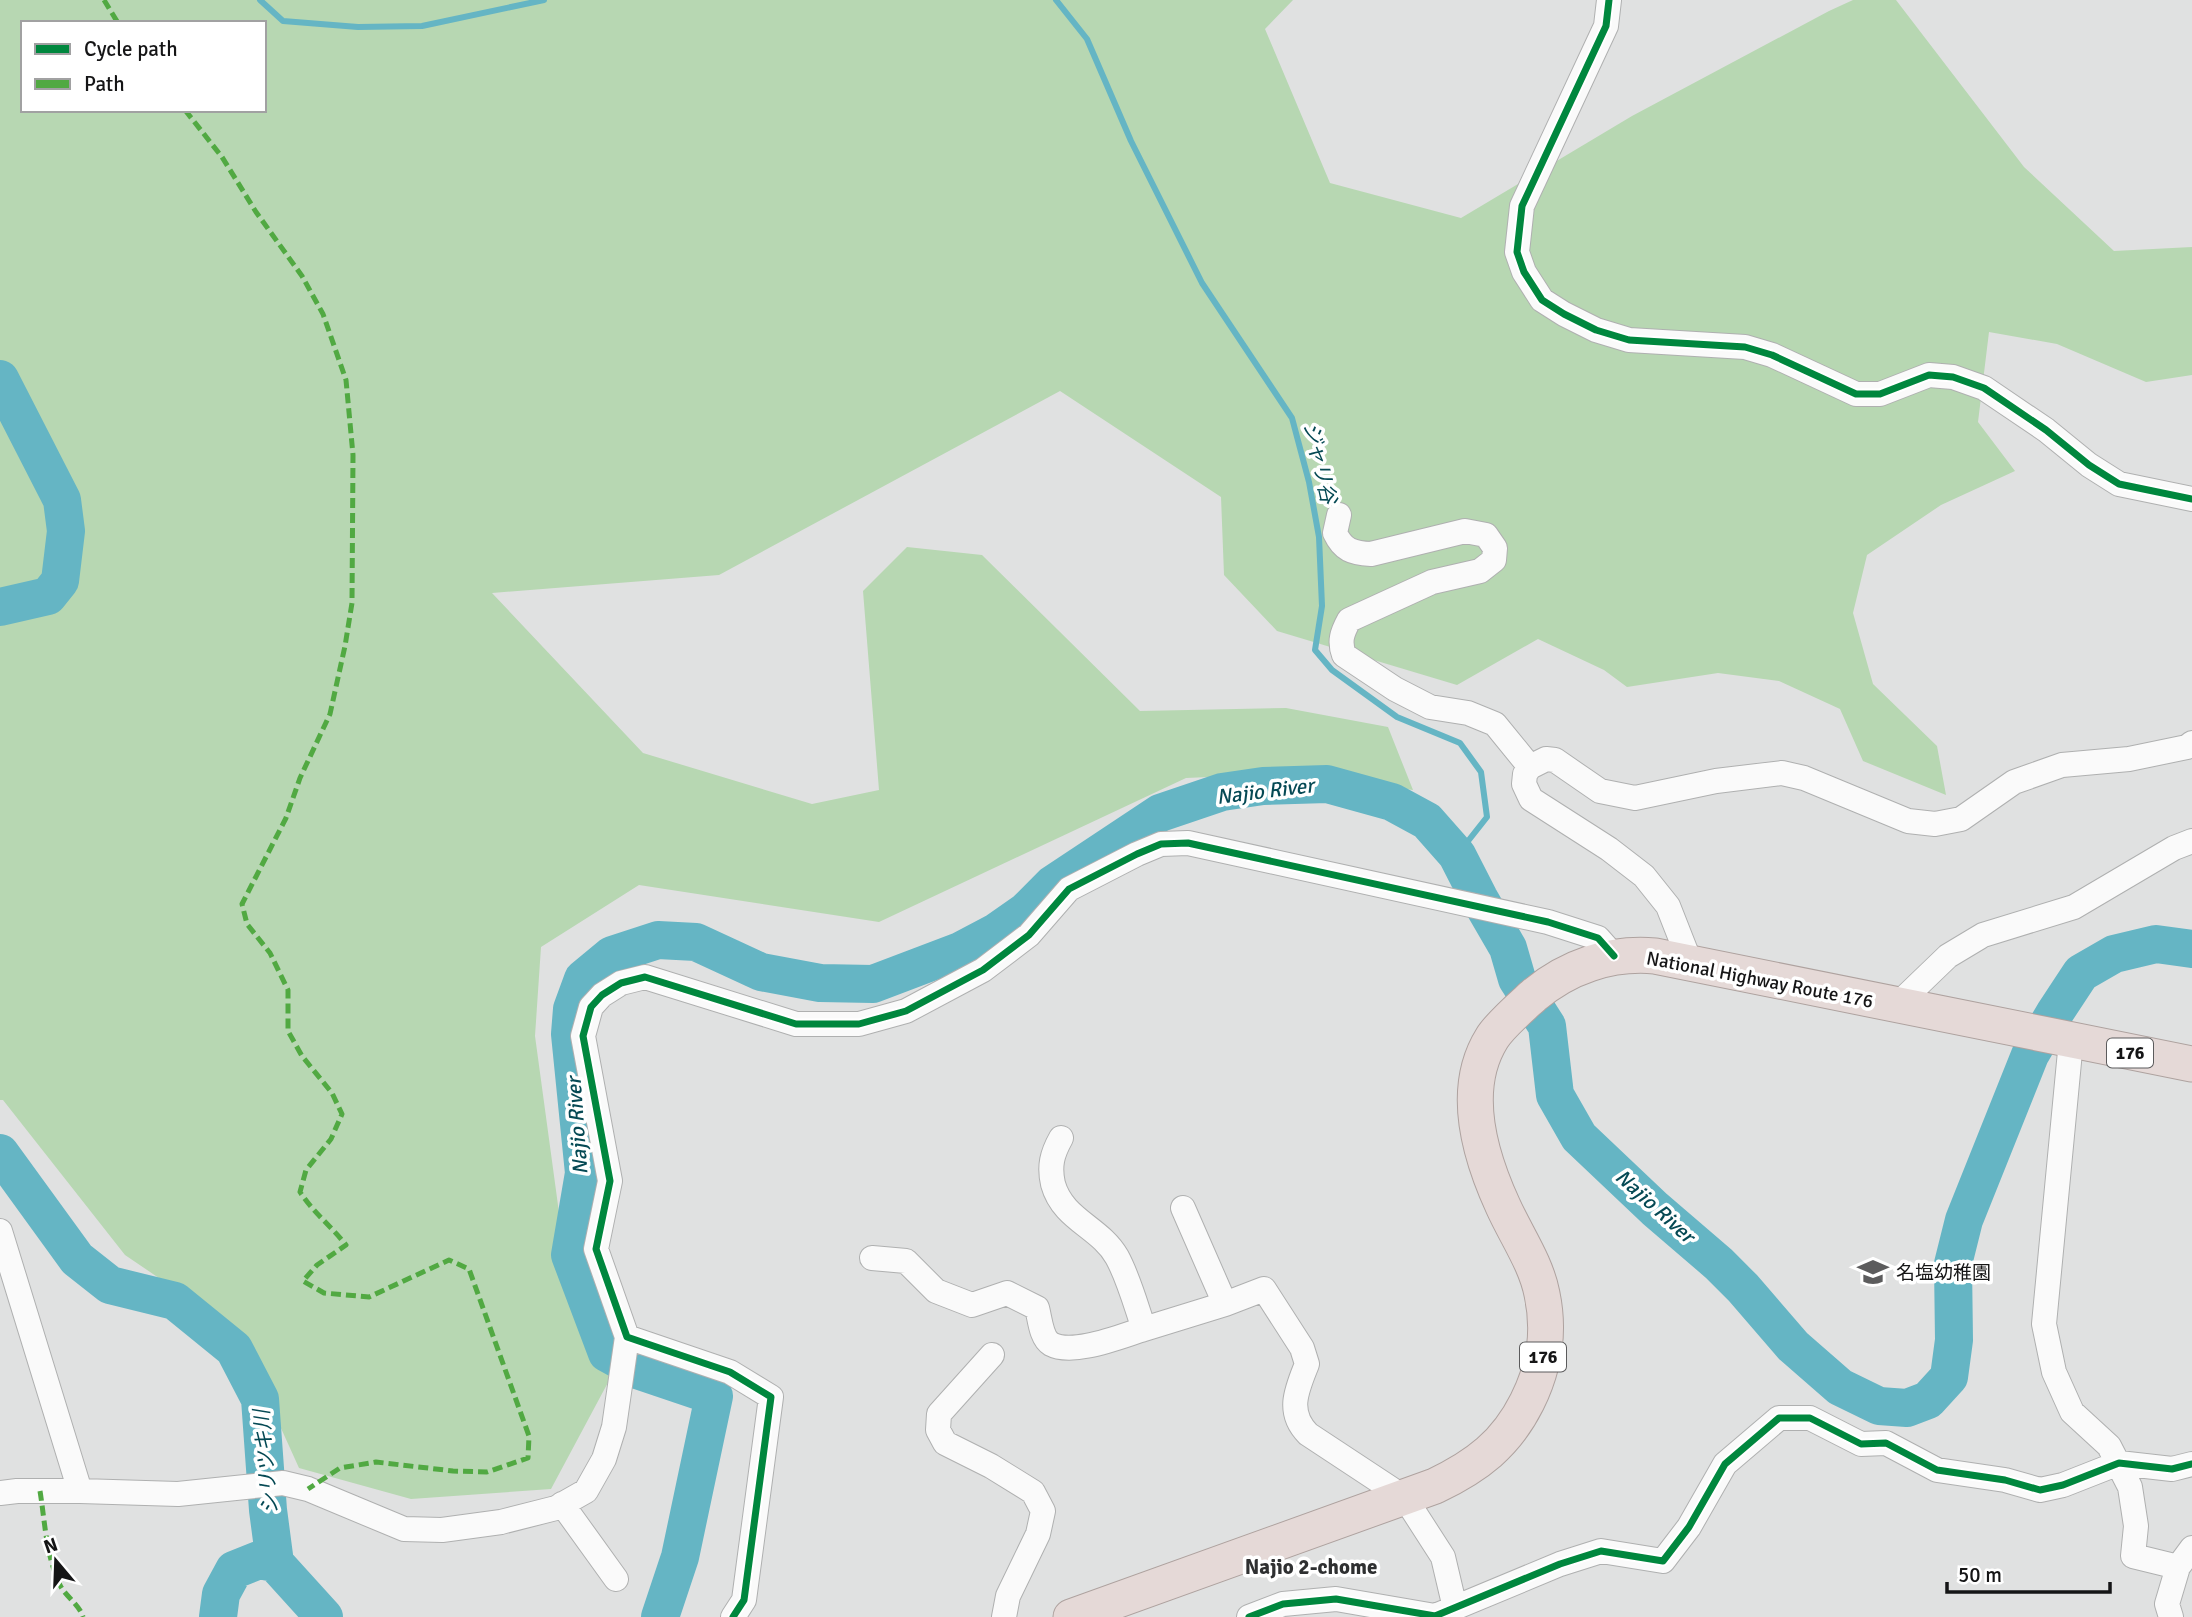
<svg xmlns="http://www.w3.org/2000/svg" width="2192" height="1617" font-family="Signika,'Noto Sans JP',sans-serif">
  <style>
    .green { fill: #b7d7b2; fill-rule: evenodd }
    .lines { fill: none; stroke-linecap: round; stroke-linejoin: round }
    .stream { stroke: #65b5c4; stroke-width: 6 }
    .river { stroke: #65b5c4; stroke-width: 38 }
    .minor-casing { stroke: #afb0b0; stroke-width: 26 }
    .highway-casing { stroke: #aea29f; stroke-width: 37 }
    .minor { stroke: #fafafa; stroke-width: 24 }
    .highway { stroke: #e5d9d7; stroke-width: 35 }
    .quiet { stroke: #51a942; stroke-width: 5; stroke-dasharray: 10 5; stroke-linecap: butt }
    .cycleway-casing { stroke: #fff; stroke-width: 11 }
    .cycleway { stroke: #00873e; stroke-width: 7 }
    .labels { text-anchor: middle; stroke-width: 7; stroke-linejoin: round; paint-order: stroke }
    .shield { fill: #fff; stroke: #5b5b5c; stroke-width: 2 }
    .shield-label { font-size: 18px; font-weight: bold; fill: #151516 }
    .street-label { font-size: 19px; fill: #151516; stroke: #fff }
    .poi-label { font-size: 19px; fill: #151516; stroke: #fff; text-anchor: start }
    .water-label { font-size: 21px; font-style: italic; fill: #054954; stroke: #fff }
    .neighbourhood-label { font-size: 21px; font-weight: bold; fill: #2f3031; stroke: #fff }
  </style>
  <rect width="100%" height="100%" fill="#e0e1e1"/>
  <path class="green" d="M0 0H1293L1265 29 1330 183 1461 218 1632 116 1829 11 1853 0H1896L2024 167 2114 251 2192 247V375L2146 382 2057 344 1989 332 1978 422 2015 471 1941 505 1867 555 1853 613 1873 684 1937 746 1946 795 1863 761 1840 709 1779 681 1718 673 1627 687 1604 670 1538 639 1457 685 1277 631 1224 575 1221 497 1060 391 719 575 492 593 643 753 812 804 879 790 863 591 907 547 982 555 1140 711 1286 708 1388 727 1413 790 1301 773 1186 778 879 922 639 885 541 947 535 1036 566 1264 612 1375 551 1489 411 1499 299 1468 237 1331 125 1255 3 1100H0ZM23 23H264V110H23Z"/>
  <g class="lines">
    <path class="stream" d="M260 0 283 21 358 27 422 26 544 0
      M1056 0 1087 39 1131 141 1202 283 1292 418 1309 482 1319 537 1322 606 1315 650 1332 670 1397 717 1460 743 1481 772 1487 817 1457 855"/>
    <path class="river" d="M0 379 62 500 66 531 60 581 48 596 0 607
      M0 1153 77 1259 110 1285 175 1301 234 1349 260 1399 268 1510 275 1563
      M218 1617 221 1594 234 1570 259 1560 275 1563 324 1617
      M660 1617 680 1557 714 1396 640 1371 607 1353 570 1255 584 1173 570 1034 572 1009 583 979 612 955 658 940 696 942 761 972 820 983 873 984 960 951 996 932 1026 911 1053 884 1160 813 1222 792 1263 786 1327 784 1392 802 1427 821 1457 855 1479 898 1508 948 1517 979 1547 1026 1555 1095 1579 1137 1655 1209 1719 1264 1743 1288 1793 1346 1840 1387 1879 1406 1907 1408 1928 1400 1949 1377 1954 1340 1953 1264 1964 1220 2030 1055 2054 1014 2081 973 2114 954 2156 944 2192 949"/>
    <g class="minor-casing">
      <path id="minor" d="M1609 0 1606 26 1522 206 1517 252 1524 272 1542 300 1564 314 1596 330 1629 340 1745 347 1772 355 1856 394H1880L1929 375 1953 377 1984 388 2046 430 2089 465 2119 484 2192 499
        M1339 515 1335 533C1343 550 1352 553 1371 554L1465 531 1486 535 1495 548 1494 560 1480 571 1432 582 1349 620C1342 633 1339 641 1344 655L1395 689 1430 707 1468 713 1495 724 1530 767
        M1690 962 1668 906 1644 876 1609 849 1531 799 1524 784 1525 774 1530 767 1546 759 1555 760 1600 791 1635 798 1716 781 1782 773 1804 778 1908 821 1935 824 1961 819 2014 782 2062 765 2129 759 2187 747 2192 743
        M1896 1006 1948 956 1983 935 2074 907 2174 848 2192 841
        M2071 1041 2044 1324 2054 1372 2072 1412 2109 1446 2130 1487 2136 1526 2133 1556 2178 1567 2167 1604 2171 1617
        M1061 1138C1052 1154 1049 1166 1053 1184 1063 1220 1100 1227 1117 1257 1129 1279 1136 1306 1144 1329L1225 1304
        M1183 1208 1225 1304 1264 1289 1302 1348 1307 1364C1297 1389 1286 1412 1308 1434L1405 1498 1443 1557 1455 1608
        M0 1231 80 1491
        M872 1258 906 1261 936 1291 972 1305 1007 1293 1037 1308C1040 1319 1041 1338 1051 1344 1073 1356 1121 1336 1144 1329
        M992 1355 939 1414 938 1430 945 1443 991 1466 1033 1492 1043 1511 1038 1534 1008 1596 1004 1617
        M0 1493 17 1491H80L178 1494 283 1483 308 1489 404 1529 442 1530 501 1522 556 1508 586 1491 604 1459 614 1427 627 1337
        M562 1504 616 1579
        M2178 1567 2192 1548
        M733 1617 744 1600 771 1397 730 1372 627 1337 596 1249 610 1181 583 1036 591 1007 602 995 621 983 645 977 796 1024H859L906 1011 983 970 1029 935 1069 889 1137 854 1161 844 1188 843 1548 922 1598 938 1614 956
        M1249 1617 1283 1604 1336 1599 1435 1616 1560 1564 1601 1551 1663 1561 1689 1527 1725 1464 1779 1418H1810L1861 1444 1886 1443 1937 1470 2005 1480 2040 1490 2063 1485 2119 1463 2172 1469 2192 1464"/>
    </g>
    <g class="highway-casing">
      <path id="highway" d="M1071 1617 1435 1486C1477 1466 1506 1444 1527 1402 1545 1366 1550 1332 1542 1294 1536 1263 1516 1235 1503 1206 1480 1156 1460 1089 1492 1038 1500 1025 1521 1007 1533 996 1567 967 1610 952 1655 956L2192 1064"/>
    </g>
    <use href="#minor" class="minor"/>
    <use href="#highway" class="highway"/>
    <path class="quiet" d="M104 0 118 23
      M185 110 222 157 256 212 302 276 323 314 346 380 353 455 352 603 345 646 330 714 300 778 286 818 242 904 247 924 270 953 288 990V1031L302 1056 332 1093 342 1114 331 1139 306 1170 300 1192C313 1212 331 1226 346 1245L317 1265 303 1281 324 1293 369 1297 449 1260 469 1269 529 1436 528 1458 487 1472 453 1471 376 1462 340 1468 308 1489
      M40 1491C45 1522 46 1556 60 1585 66 1597 79 1604 83 1617"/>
    <g class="cycleway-casing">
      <path id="cycleway" d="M1609 0 1606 26 1522 206 1517 252 1524 272 1542 300 1564 314 1596 330 1629 340 1745 347 1772 355 1856 394H1880L1929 375 1953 377 1984 388 2046 430 2089 465 2119 484 2192 499
        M733 1617 744 1600 771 1397 730 1372 627 1337 596 1249 610 1181 583 1036 591 1007 602 995 621 983 645 977 796 1024H859L906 1011 983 970 1029 935 1069 889 1137 854 1161 844 1188 843 1548 922 1598 938 1614 956
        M1249 1617 1283 1604 1336 1599 1435 1616 1560 1564 1601 1551 1663 1561 1689 1527 1725 1464 1779 1418H1810L1861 1444 1886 1443 1937 1470 2005 1480 2040 1490 2063 1485 2119 1463 2172 1469 2192 1464"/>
    </g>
    <use href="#cycleway" class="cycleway"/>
  </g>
  <defs>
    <g id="school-bare" transform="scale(2.415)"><path d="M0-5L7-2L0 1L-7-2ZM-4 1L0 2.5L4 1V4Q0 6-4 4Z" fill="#5c5c5d" stroke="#fff" stroke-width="2.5" paint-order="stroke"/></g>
  </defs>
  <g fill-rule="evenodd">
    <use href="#school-bare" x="1873" y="1272"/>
  </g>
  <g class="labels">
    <g class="shield">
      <rect x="2107" y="1038.5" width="46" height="29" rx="5"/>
      <rect x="1520" y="1342.5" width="46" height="29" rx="5"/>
    </g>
    <g class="shield-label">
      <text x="2130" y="1059">176</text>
      <text x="1543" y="1363">176</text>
    </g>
    <g class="street-label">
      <text transform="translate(1760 979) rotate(11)" y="7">National Highway Route 176</text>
    </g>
    <g class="poi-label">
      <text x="1896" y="1279">名塩幼稚園</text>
    </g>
    <g class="water-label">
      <text transform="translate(1320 463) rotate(77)" y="7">ジャリ谷</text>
      <text transform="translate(1265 791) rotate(-7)" y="7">Najio River</text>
      <text transform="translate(577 1126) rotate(-94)" y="7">Najio River</text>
      <text transform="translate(1655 1206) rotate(42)" y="7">Najio River</text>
      <text transform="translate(266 1462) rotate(-95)" y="7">シリツキ川</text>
    </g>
    <g class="neighbourhood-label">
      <text x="1311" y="1574">Najio 2-chome</text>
    </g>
  </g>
  <rect x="21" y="21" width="245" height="91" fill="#ffffff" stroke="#a1a1a2" stroke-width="2"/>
  <rect x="35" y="44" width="35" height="10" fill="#00873e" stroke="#a1a1a2" stroke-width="2"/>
  <text x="84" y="56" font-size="21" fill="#151516">Cycle path</text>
  <rect x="35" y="79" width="35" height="10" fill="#51a942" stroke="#a1a1a2" stroke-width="2"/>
  <text x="84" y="91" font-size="21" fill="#151516">Path</text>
  <g transform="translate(56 1561) rotate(341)" stroke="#ffffff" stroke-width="5" paint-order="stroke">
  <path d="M0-5L12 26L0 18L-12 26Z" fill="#151516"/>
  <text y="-10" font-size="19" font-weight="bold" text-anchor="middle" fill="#151516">N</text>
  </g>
  <path d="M1947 1582v10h163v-10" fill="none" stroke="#151516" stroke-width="3.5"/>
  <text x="1958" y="1582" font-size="21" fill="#151516" stroke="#ffffff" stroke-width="5" paint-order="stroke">50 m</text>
</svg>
